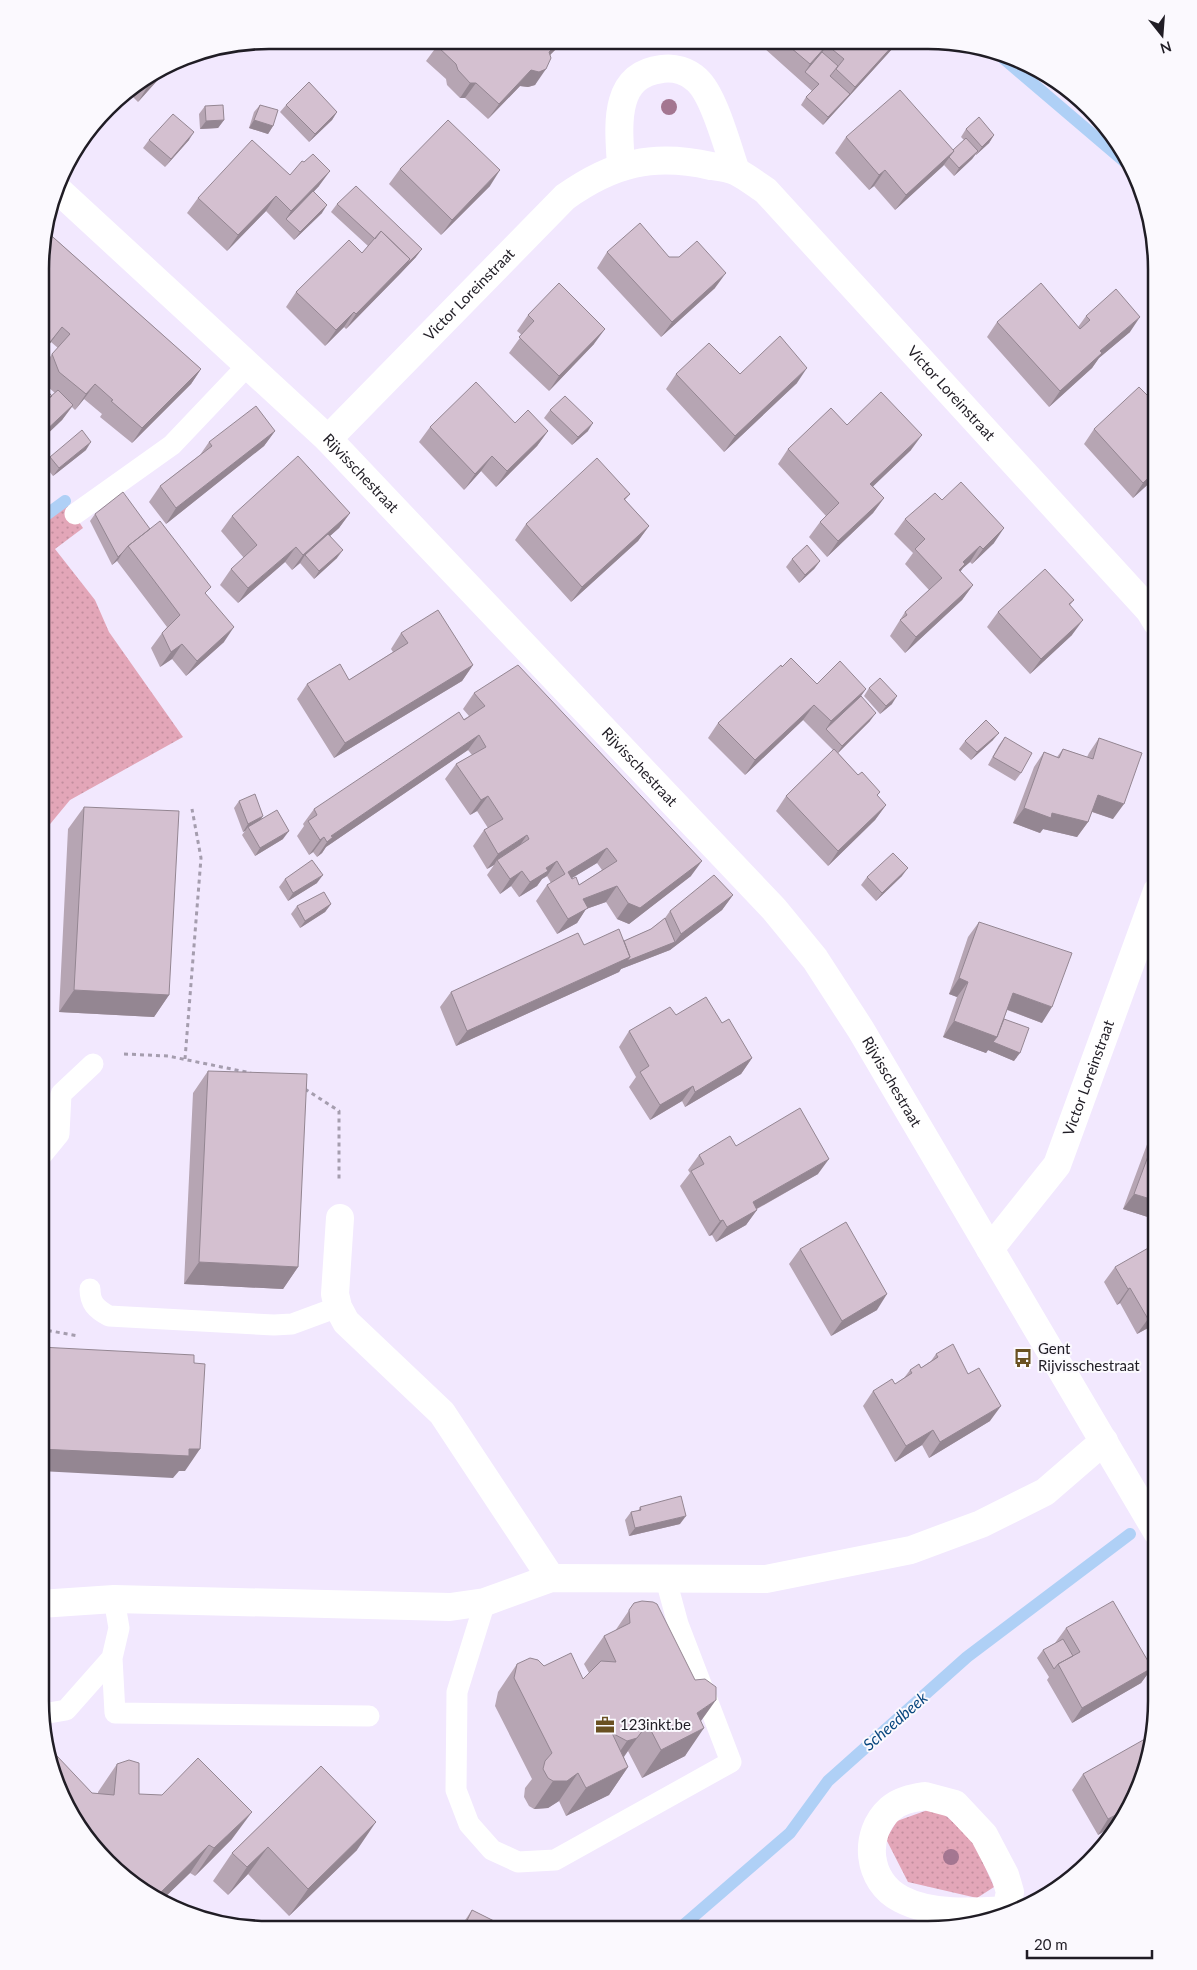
<svg xmlns="http://www.w3.org/2000/svg" width="1197" height="1970" font-family="Lato,sans-serif">
  <style>
    .grass { fill: url(#grass-dots) }
    .lines { fill: none; stroke-linecap: round; stroke-linejoin: round }
    .stream { stroke: #afd0f6; stroke-width: 12 }
    .path { stroke: #a59dae; stroke-width: 3; stroke-dasharray: 4 4; stroke-linecap: butt }
    .lane { stroke: #fff; stroke-width: 21 }
    .street { stroke: #fff; stroke-width: 28 }
    .tree { fill: #a47691 }
    .wall { fill: #b6a5b3; fill-rule: evenodd }
    .shaded-wall { fill: #948692 }
    .building { fill: #d4c0d0; stroke: #948692; fill-rule: evenodd }
    .labels { text-anchor: middle; stroke-width: 4; stroke-linejoin: round; paint-order: stroke }
    .street-label { font-size: 15px; fill: #201d25; stroke: #fbf9fe }
    .poi-label { font-size: 15px; fill: #201d25; stroke: #fbf9fe; text-anchor: start }
    .water-label { font-size: 16px; font-style: italic; fill: #08467e; stroke: #fbf9fe }
    .rim { fill: none; stroke: #201d25; stroke-width: 2.5 }
  </style>
  <defs>
    <pattern id="grass-dots" width="8" height="8" patternUnits="userSpaceOnUse" patternTransform="scale(1.25)"><rect width="8" height="8" fill="#e3a6b8"/><path d="M2 2h.1M6 6h.1" fill="none" stroke="#c28e9e" stroke-width="1.8" stroke-linecap="round"/></pattern>
  </defs>
  <rect width="100%" height="100%" fill="#f2e8fe"/>
  <path class="grass" d="M65 501 83 528 55 549 95 600 109 632 183 737 70 800 41 835 42 518Z
    M936 1807 973 1840 994 1887 977 1898 908 1882 886 1839 897 1821Z"/>
  <g class="lines">
    <path class="stream" d="M996 52 1132 168
      M42 518 65 501
      M679 1929 790 1833 828 1781 967 1657 1130 1534"/>
    <path class="path" d="M124 1054 168 1056 251 1073
      M185 1059 201 858 192 809
      M305 1089 339 1111V1182
      M40 1329 78 1336"/>
    <path class="lane" d="M75 514 172 445 248 365
      M41 1156 59 1134 61 1094 93 1064
      M90 1289C90 1303 96 1309 109 1316L274 1325 292 1324 338 1307
      M114 1599 119 1628 112 1658 115 1713 369 1716
      M485 1602 457 1692 456 1790 469 1824 492 1850 518 1862 555 1860 731 1762 678 1624 666 1580
      M43 1714 66 1710 112 1658"/>
    <g class="street">
      <path d="M621 166C619 129 611 75 662 69 674 67 688 71 697 80 714 95 728 149 736 171"/>
      <path id="s1" d="M57 189 328 439 774 909 815 959 861 1030 1157 1532"/>
      <path id="s2" d="M328 439 565 197C613 163 653 153 711 166 719 167 729 168 737 172 747 177 757 185 766 191L1149 610 1157 623"/>
      <path d="M340 1218 335 1294 338 1307 346 1322 442 1413 551 1578"/>
      <path id="s3" d="M990 1249 1057 1165 1157 891"/>
      <path d="M40 1604 114 1599 450 1607 485 1602 551 1578 766 1579 911 1550 981 1524 1045 1492 1104 1441"/>
      <path d="M925 1796 955 1804 984 1835 1005 1875 1010 1892 1006 1910C974 1912 931 1915 901 1899 867 1882 862 1834 890 1809 900 1800 913 1798 925 1796Z"/>
    </g>
  </g>
  <g class="tree">
    <circle cx="669" cy="107" r="8"/>
    <circle cx="951" cy="1857" r="8"/>
  </g>
  <path class="wall" d="M442 40 563 41 560 45 550 55 535 85 528 87 520 86 488 119 465 98H460L447 85 446 79 426 61 437 46Z
    M769 41 898 42 893 48 823 125 801 105 806 97 812 91 764 48Z
    M195 55 188 63 182 57Z
    M173 63 138 102 127 91Z
    M260 105 273 126 268 134 249 128 254 112Z
    M286 105 337 112 332 120 309 142 280 112Z
    M205 106 224 120 218 128 200 129 199 114Z
    M966 129 994 135 989 143 976 155V154L972 159 954 176 944 165 895 210 874 186 869 190 835 153 846 137 953 150 964 140 961 137Z
    M149 140H189L165 167 143 148Z
    M400 169 490 186 441 235 389 184Z
    M290 175 319 186 314 191 322 213 294 240 266 211 227 251 187 213 198 198Z
    M337 204 416 257 346 329 344 327 325 346 286 307 296 292 362 253 368 246 331 212Z
    M53 237 201 369 191 384 132 443 100 417 102 414 84 399 75 410 72 407 62 420 42 439V385L52 396 55 393 48 387 42 369 52 354 58 348 51 342 42 354V239Z
    M607 252 715 288 661 337 597 268Z
    M528 315 594 344 549 391 509 353 522 335 517 331Z
    M1086 316 1130 332 1099 358 1092 368 1049 407 987 337 997 322 1078 327Z
    M676 374H740L797 383 724 452 666 389Z
    M550 410 588 431 572 445 544 418Z
    M515 423 548 431 537 446 496 487 481 471 464 490 419 442 430 427Z
    M847 425 911 450 873 486 884 498 873 513 827 557 809 537 820 522 826 516 778 464 788 449Z
    M1094 429 1157 476 1133 498 1084 444Z
    M275 431 264 446 166 524 149 502 160 486 200 455 209 442Z
    M86 450 53 476 44 465 50 457Z
    M630 494 625 500 649 526 638 541 571 602 515 540 526 524Z
    M942 500 994 543 972 564 970 562 963 568 960 572 973 585 962 600 905 653 890 636 905 612 929 590 905 564 913 553 894 534 905 519Z
    M350 513 339 528 330 536 337 558 314 579 300 563 292 570 285 562 238 603 220 585 231 569 244 558 221 531 232 516Z
    M95 514 150 529 206 594 224 642 186 676 172 659 160 667 151 648 162 633 167 627 117 561 118 560 112 565 90 521Z
    M792 559 820 561 814 569 799 583 786 567Z
    M1074 600 1070 605 1072 635 1030 674 987 627 998 612Z
    M401 633 473 665 462 681 334 758 297 699 307 684 349 680 393 652 391 649Z
    M782 667 817 684 866 689 861 696 870 721 838 753 858 775 880 792 877 796 886 805 875 820 828 866 776 811 786 796 833 750 803 720 745 775 708 738 718 723Z
    M869 688 892 704 880 714 864 696Z
    M474 693 691 876 629 924 617 919 606 902 586 909 577 923 557 934 536 901 547 885 551 883 547 876 542 879 537 886 519 897 511 886 500 894 487 875 494 865 487 869 473 846 484 830 488 828 477 811 470 815 445 779 456 764 472 755 468 750 326 847 322 853 317 857 313 852 309 855 297 836 304 826 303 824 314 809 469 716 463 709ZM597 863 602 870 579 885 572 878Z
    M1005 737 1021 773 1015 781 988 765 999 745Z
    M1099 738 1113 819 1092 812 1088 822 1077 837 1043 829 1040 833 1013 823 1034 767 1044 752 1057 757 1063 749 1087 757 1089 753Z
    M993 740 971 760 959 749 965 741Z
    M239 801 262 819 283 839 255 856 242 835 245 831 243 832 234 808Z
    M84 807 169 995 154 1017 59 1012 68 829Z
    M902 876 876 901 861 885 867 877Z
    M285 879 317 883 288 901 279 887Z
    M733 895 722 910 670 950 621 969 619 972 456 1046 440 1007 451 992 584 945 624 941 651 929 665 918 670 911Z
    M331 904 325 912 300 928 291 914 297 906Z
    M979 922 1042 1023 1007 1010 1004 1019 1014 1061 988 1050 986 1053 943 1037 957 997 949 994 968 937Z
    M676 1015 722 1023 752 1058 741 1074 685 1107 682 1101 650 1120 629 1087 636 1077 619 1047 629 1031Z
    M208 1071 298 1267 283 1289 184 1284 193 1093Z
    M1157 1124V1220L1123 1209 1152 1131Z
    M736 1146 818 1174 757 1209 746 1225 716 1242 712 1235 709 1236 680 1186 690 1173 688 1170 699 1155Z
    M800 1249 877 1310 831 1336 789 1264Z
    M1115 1267 1157 1323 1137 1334 1120 1303 1117 1305 1104 1282Z
    M936 1354 990 1421 929 1458 922 1445 895 1462 863 1406 873 1391 895 1384 904 1378 910 1370 921 1368 931 1361Z
    M640 1507 680 1524 629 1536 625 1520 631 1512 638 1511Z
    M634 1603 701 1722 685 1756 642 1778 628 1751 624 1757 628 1767 609 1795 566 1816 559 1801 548 1808 534 1809 529 1806 524 1797 525 1788 532 1779 495 1706 498 1692 517 1664 544 1666 583 1679 589 1673 584 1664 604 1636 615 1631Z
    M1066 1628 1152 1668 1141 1683 1072 1723 1047 1680 1049 1677 1037 1658 1043 1650 1055 1643Z
    M117 1764 139 1794 232 1839 195 1876 190 1873 164 1898 162 1901 130 1883 92 1793 98 1794V1792Z
    M321 1766 357 1850 289 1916 248 1874 228 1895 213 1881 232 1853Z
    M1083 1774 1140 1789 1121 1821 1098 1835 1072 1790Z
    M472 1910 510 1929H459Z"/>
  <path class="shaded-wall" d="M560 41H563L560 45 538 67 549 52Z
    M896 42H898L893 48 823 125 828 117 850 94 855 87Z
    M827 45 817 60 805 72 810 64Z
    M173 63 138 102 148 86 166 67Z
    M546 69 535 85 528 87 520 86 488 119 499 104 531 70Z
    M470 83H476L465 98H460Z
    M337 112 332 120 309 142 315 134Z
    M224 120 218 128 200 129 206 121Z
    M254 120 273 126 268 134 249 128Z
    M194 132 189 140 165 167 171 159Z
    M994 135 989 143 976 155 982 147Z
    M954 151 943 166 895 210 906 195Z
    M978 151 972 159 954 176 959 168Z
    M500 170 490 186 441 235 452 220Z
    M885 170 874 186 869 190 879 175Z
    M330 171 319 186 287 220 286 219 291 211Z
    M276 196 266 211 227 251 238 235Z
    M327 205 322 213 294 240 300 232Z
    M422 249 416 257 400 274 346 329 356 314 410 259Z
    M726 273 715 288 661 337 672 322Z
    M354 312 344 327 325 346 336 330Z
    M1140 317 1130 332 1099 358 1092 368 1049 407 1060 391 1100 351Z
    M62 327 51 342 42 354V345Z
    M605 329 594 344 549 391 559 376Z
    M807 368 797 383 724 452 735 436Z
    M201 369 191 384 132 443 142 428Z
    M95 384 84 399 75 410 86 394Z
    M73 405 62 420 42 439V434Z
    M593 423 588 431 572 445 578 437Z
    M275 431 264 446 166 524 176 508Z
    M548 431 537 446 496 487 507 471Z
    M922 435 911 450 860 499 870 484Z
    M91 442 86 450 53 476 59 468Z
    M492 456 481 471 464 490 475 474Z
    M1157 470V476L1133 498 1143 483Z
    M884 498 873 513 827 557 838 541Z
    M350 513 339 528 306 557 305 555 300 563 292 570 303 555Z
    M649 526 638 541 571 602 582 587Z
    M1004 528 994 543 972 564 983 549Z
    M980 546 970 562 963 568 955 579 963 562Z
    M296 547 285 562 238 603 248 588Z
    M343 550 337 558 314 579 319 571Z
    M123 552 118 560 112 565 118 557Z
    M820 561 814 569 799 583 805 575Z
    M973 585 962 600 905 653 916 637Z
    M1083 620 1072 635 1030 674 1041 659Z
    M234 627 224 642 186 676 197 661Z
    M182 644 172 659 160 667 171 652Z
    M473 665 462 681 334 758 345 743Z
    M866 689 855 704 826 729 831 721Z
    M897 696 892 704 880 714 886 706Z
    M814 705 803 720 745 775 755 760Z
    M876 713 870 721 837 754 842 746Z
    M999 733 993 740 971 760 977 752Z
    M479 735 468 750 326 847 322 853 317 857 331 836Z
    M1098 795 1124 804 1113 819 1087 810Z
    M488 796 477 811 470 815 481 800Z
    M886 805 875 820 828 866 838 851Z
    M1024 808 1052 813 1088 822 1077 837 1043 829 1040 833 1013 823Z
    M263 816 258 824 248 827 245 831 243 832 248 824Z
    M289 831 283 839 255 856 260 848Z
    M527 835 516 851 497 860 494 865 487 869 498 854Z
    M324 837 313 852 309 855 320 840Z
    M607 848 597 863 557 887 568 872Z
    M557 861 547 876 542 879 537 886 519 897 530 882 546 868Z
    M702 861 691 876 629 924 617 919 628 903Z
    M908 868 902 876 876 901 882 893Z
    M522 871 511 886 500 894 510 879Z
    M323 875 317 883 288 901 293 893Z
    M617 886 606 902 586 909 577 923 557 934 568 919 583 899Z
    M733 895 722 910 670 950 621 969 619 972 456 1046 467 1031 630 957 675 942 681 934Z
    M331 904 325 912 300 928 305 921Z
    M959 978 968 982 957 997 949 994Z
    M74 990 169 995 154 1017 59 1012Z
    M1013 993 1052 1007 1042 1023 1003 1008Z
    M954 1021 997 1037 1020 1053 1014 1061 988 1050 986 1053 943 1037Z
    M752 1058 741 1074 685 1107 695 1092Z
    M693 1086 682 1101 650 1120 660 1105Z
    M829 1159 818 1174 742 1217 753 1202Z
    M1134 1194 1157 1201V1220L1123 1209Z
    M757 1210 746 1225 716 1242 727 1227Z
    M723 1220 712 1235 709 1236 720 1221Z
    M199 1262 298 1267 283 1289 184 1284Z
    M1130 1288 1120 1303 1117 1305 1128 1289Z
    M887 1294 877 1310 831 1336 842 1321Z
    M1157 1314V1323L1137 1334 1148 1319Z
    M1001 1406 990 1421 929 1458 940 1442Z
    M933 1430 922 1445 895 1462 906 1446Z
    M40 1449H200L185 1471H179L173 1478 40 1471Z
    M686 1516 680 1524 629 1536 635 1528Z
    M1152 1668 1141 1683 1072 1723 1082 1708Z
    M716 1700 696 1728 697 1713Z
    M704 1728 685 1756 642 1778 661 1750Z
    M643 1730 617 1766 608 1769 627 1741Z
    M628 1767 609 1795 566 1816 586 1788Z
    M578 1773 559 1801 548 1808 534 1809 553 1781Z
    M1129 1808 1121 1821 1098 1835 1108 1819Z
    M252 1812 232 1839 195 1876 214 1848Z
    M376 1822 357 1850 289 1916 308 1889Z
    M209 1845 190 1873 161 1901 159 1894Z
    M268 1847 248 1874 228 1895 247 1867Z"/>
  <path class="building" d="M442 40 560 41 549 52 551 58 546 69 539 72 531 70 499 104 476 83H470L458 70 456 64 437 46Z
    M784 42H896L855 87 836 69 844 59 827 45 810 64Z
    M822 52 838 66 830 76 850 94 828 117 806 97 819 84 805 72Z
    M166 67 148 86 143 81Z
    M309 82 337 112 315 134 286 105Z
    M900 90 954 151 906 195 885 170 879 175 846 137Z
    M223 105 224 120 206 121 205 106Z
    M260 105 278 110 273 126 254 120Z
    M173 114 194 132 171 159 149 140Z
    M979 117 994 135 982 147 966 129Z
    M448 120 500 170 452 220 400 169Z
    M966 138 978 151 959 168 949 157 954 151 953 150Z
    M252 140 290 175 302 161 304 162 313 154 330 171 291 211 276 196 238 235 198 198Z
    M356 186 422 249 405 266 410 259 381 231 375 239 337 204Z
    M313 191 327 205 300 232 286 219Z
    M640 223 669 257H679L697 241 726 273 672 322 607 252Z
    M45 230 201 369 142 428 111 401 113 400 95 384 86 394 59 372 52 354 70 334 62 327 47 346 42 345V239Z
    M381 231 410 259 356 314 354 312 336 330 296 292 349 240 362 253Z
    M559 283 605 329 559 376 519 337 534 321 528 315Z
    M1041 283 1080 329 1090 320 1086 316 1116 289 1140 317 1100 351 1102 353 1060 391 997 322Z
    M780 336 807 368 735 436 676 374 709 343 740 374Z
    M476 382 515 423 528 410 548 431 507 471 492 456 475 474 430 427Z
    M42 385 52 396 42 404Z
    M1139 387 1153 401 1157 397V470L1143 483 1094 429Z
    M58 390 73 405 42 434V404Z
    M881 392 922 435 870 484 884 498 838 541 820 522 839 503 788 449 831 408 847 425Z
    M565 396 593 423 578 437 550 410Z
    M256 406 275 431 176 508 160 486 212 446 209 442Z
    M82 430 91 442 59 468 50 457Z
    M298 456 350 513 303 555 296 547 248 588 231 569 257 545 232 516Z
    M597 458 630 494 624 499 649 526 582 587 526 524Z
    M961 482 1004 528 983 549 980 546 963 562 965 564 959 570 973 585 916 637 900 620 907 615 905 612 942 578 915 549 925 539 905 519 935 493 942 500Z
    M123 492 150 529 128 546 123 552 118 557 95 514Z
    M160 521 211 587 205 593 234 627 197 661 182 644 171 652 162 633 180 615 128 546Z
    M328 534 343 550 319 571 305 555Z
    M807 545 820 561 805 575 792 559Z
    M1045 569 1074 600 1069 604 1083 620 1041 659 998 612Z
    M438 610 473 665 345 743 307 684 340 664 349 680 408 643 401 633Z
    M791 658 817 684 840 661 866 689 831 721 814 705 755 760 718 723 781 665 782 667Z
    M518 665 702 861 640 908 628 903 617 886 583 899 588 908 568 919 547 885 565 874 557 861 546 868 548 871 530 882 522 871 510 879 497 860 529 839 527 835 498 854 484 830 503 819 488 796 481 800 456 764 486 747 479 735 331 836 333 837 327 842 324 837 320 840 308 821 317 815 314 809 459 712 464 720 485 706 474 693ZM607 848 617 861 579 885 576 877 572 879 568 872Z
    M880 678 897 696 886 706 869 688Z
    M861 696 876 713 842 746 826 729Z
    M986 720 999 733 977 752 965 741Z
    M1005 737 1032 753 1021 773 993 757Z
    M1099 738 1142 753 1124 804 1098 795 1088 822 1052 813 1051 818 1024 808 1044 752 1059 758 1063 749 1093 759Z
    M834 749 858 775 862 772 880 792 877 795 886 805 838 851 786 796Z
    M255 794 263 816 248 824 239 801Z
    M84 807 179 811 169 995 74 990Z
    M277 810 289 831 260 848 248 827Z
    M893 853 908 868 882 893 867 877Z
    M312 860 323 875 293 893 285 879Z
    M714 875 733 895 681 934 670 911Z
    M324 892 331 904 305 921 297 906Z
    M665 918 675 942 627 961 630 957 624 941 651 929Z
    M979 922 1072 953 1052 1007 1013 993 997 1037 954 1021 968 982 959 978Z
    M619 929 630 957 467 1031 451 992 578 933 584 945Z
    M706 997 722 1023 729 1019 752 1058 695 1092 693 1086 660 1105 640 1072 649 1066 629 1031 670 1007 676 1015Z
    M1004 1019 1029 1028 1020 1053 993 1042 997 1037Z
    M208 1071 307 1074 298 1267 199 1262Z
    M800 1108 829 1159 753 1202 757 1210 727 1227 723 1220 720 1221 691 1171 704 1164 699 1155 730 1136 736 1146Z
    M1157 1132V1201L1134 1194Z
    M846 1222 887 1294 842 1321 800 1249Z
    M1157 1243V1314L1148 1319 1130 1288 1128 1289 1115 1267Z
    M953 1344 968 1374 979 1368 1001 1406 940 1442 933 1430 906 1446 873 1391 892 1379 895 1384 912 1373 910 1370 919 1364 921 1368 938 1357 936 1354Z
    M40 1347 194 1355V1363L205 1364 200 1449H189V1456L40 1449Z
    M681 1496 686 1516 635 1528 631 1512 641 1510 640 1507Z
    M642 1601 653 1602 657 1604 695 1680 705 1679 716 1687V1700L697 1713 704 1728 661 1750 644 1717 643 1730 637 1738 627 1741 612 1733 628 1767 586 1788 578 1773 567 1781H553L548 1778 543 1769 545 1761 552 1753 514 1678 517 1664 530 1658 538 1660 544 1666 571 1653 583 1679 601 1661 616 1662 604 1636 630 1623 629 1610 634 1603Z
    M1113 1601 1152 1668 1082 1708 1058 1664 1080 1652 1066 1628Z
    M1063 1639 1073 1656 1058 1664 1054 1669 1043 1650Z
    M1152 1735 1140 1789 1129 1808 1108 1819 1083 1774Z
    M57 1756 92 1793 114 1795 117 1764 129 1760 139 1763V1794L162 1795 198 1758 252 1812 214 1848 209 1845 159 1894 164 1898 161 1901 130 1883 87 1840 57 1789 52 1761Z
    M321 1766 376 1822 308 1889 268 1847 247 1867 232 1853Z
    M472 1910 510 1929H463Z"/>
  <defs>
    <g id="bus-bare" transform="scale(1.5)"><path d="M-5-6H5V4H4V6H2V4H-2V6H-4V4H-5ZM-3.5-4V0h7V-4ZM-3.5 1.2v1.5H-2V1.2ZM2 1.2v1.5H3.5V1.2Z" fill="#6a5122" stroke="#fbf9fe" stroke-width="2.5" paint-order="stroke"/></g>
    <g id="office-bare" transform="scale(1.5)"><path d="M-6-3h4V-5.5h4V-3h4V5H-6ZM-1-4.5V-3h2v-1.5ZM-6 0V1H6V0Z" fill="#6a5122" stroke="#fbf9fe" stroke-width="2.5" paint-order="stroke"/></g>
  </defs>
  <g fill-rule="evenodd">
    <use href="#bus-bare" x="1023" y="1358"/>
    <use href="#office-bare" x="605" y="1725"/>
  </g>
  <g class="labels">
    <g class="street-label">
      <text dy="5" stroke="none"><textPath href="#s2" startOffset="202">Victor Loreinstraat</textPath></text>
      <text dy="5" stroke="none"><textPath href="#s2" startOffset="829">Victor Loreinstraat</textPath></text>
      <text dy="5" stroke="none"><textPath href="#s1" startOffset="416">Rijvisschestraat</textPath></text>
      <text dy="5" stroke="none"><textPath href="#s1" startOffset="821">Rijvisschestraat</textPath></text>
      <text dy="5" stroke="none"><textPath href="#s3" startOffset="200">Victor Loreinstraat</textPath></text>
      <text dy="5" stroke="none"><textPath href="#s1" startOffset="1226">Rijvisschestraat</textPath></text>
    </g>
    <g class="poi-label">
      <text x="1038" y="1354">Gent<tspan x="1038" dy="17">Rijvisschestraat</tspan></text>
      <text x="620" y="1730">123inkt.be</text>
    </g>
    <g class="water-label">
      <text transform="translate(895 1721) rotate(-41)" y="6">Scheedbeek</text>
    </g>
  </g>
  <path d="M0 0H1197V1970H0ZM269 49H928A220 220 0 0 1 1148 269V1701A220 220 0 0 1 928 1921H269A220 220 0 0 1 49 1701V269A220 220 0 0 1 269 49Z" fill="#fbf9fe" fill-rule="evenodd"/>
  <path class="rim" d="M269 49H928A220 220 0 0 1 1148 269V1701A220 220 0 0 1 928 1921H269A220 220 0 0 1 49 1701V269A220 220 0 0 1 269 49Z"/>
  <g transform="translate(1162 35) rotate(163)" stroke="#fbf9fe" stroke-width="4" paint-order="stroke">
  <path d="M0-4L9 19L0 12L-9 19Z" fill="#201d25"/>
  <text y="-8" font-size="14" font-weight="bold" text-anchor="middle" fill="#201d25">N</text>
  </g>
  <path d="M1027 1950v8h125v-8" fill="none" stroke="#201d25" stroke-width="2.5"/>
  <text x="1034" y="1950" font-size="15" fill="#201d25" stroke="#fbf9fe" stroke-width="4" paint-order="stroke">20 m</text>
</svg>
